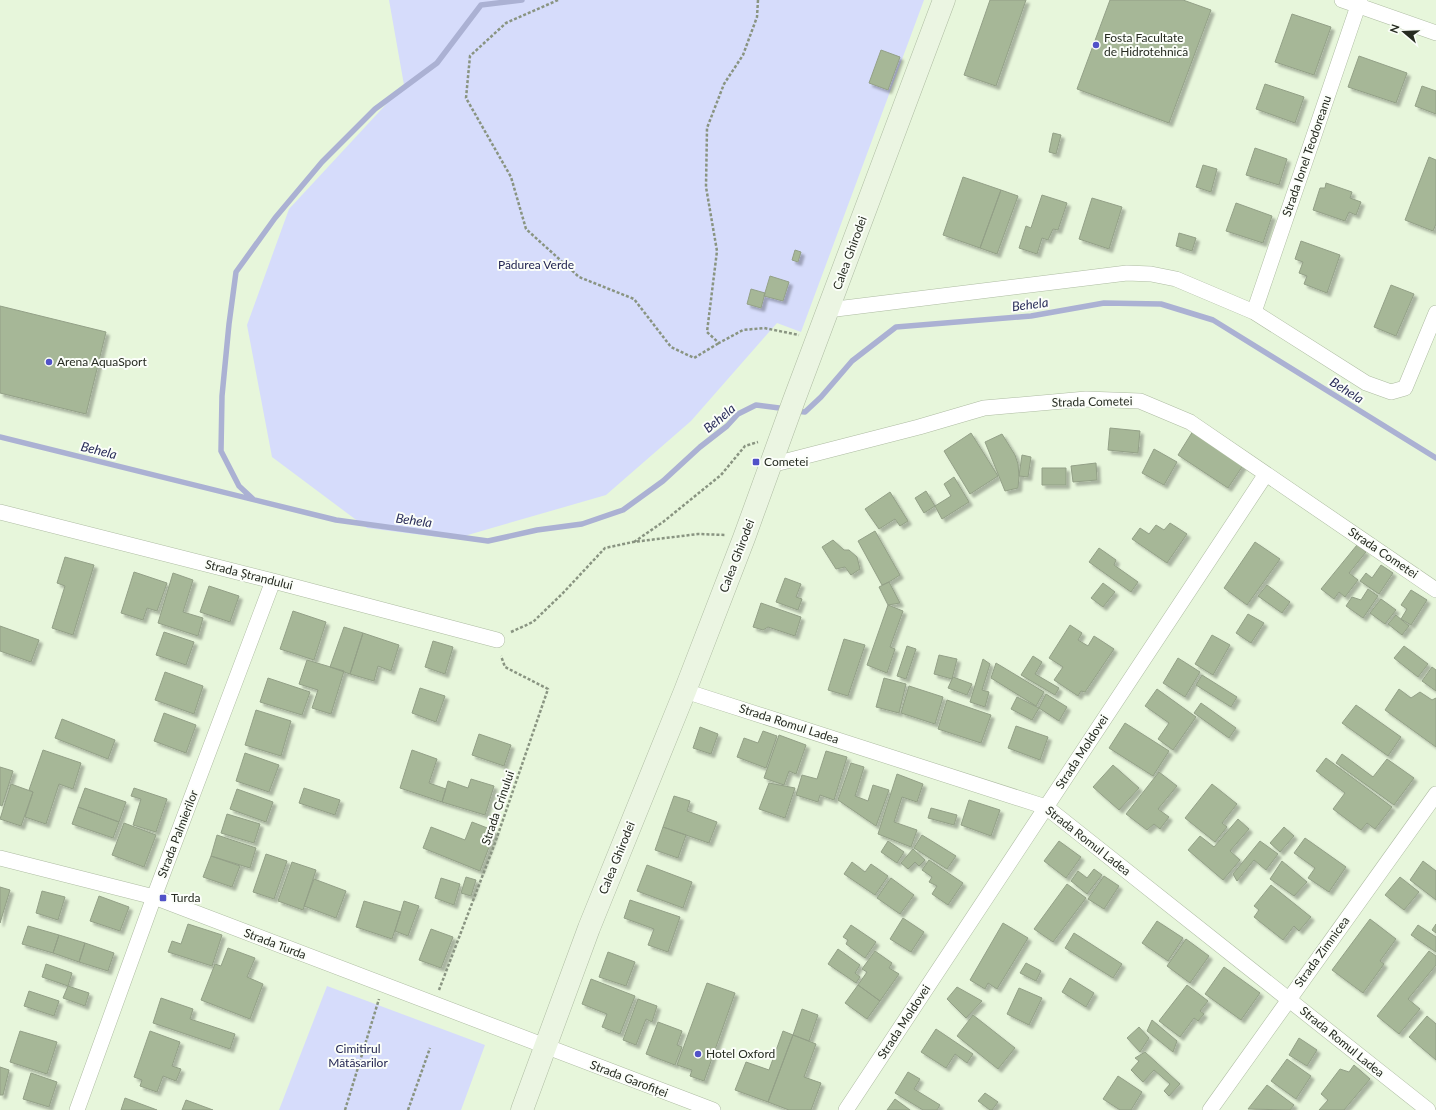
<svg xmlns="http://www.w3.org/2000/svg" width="1436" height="1110" font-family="Lato,sans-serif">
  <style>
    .green { fill: #d6dcfb }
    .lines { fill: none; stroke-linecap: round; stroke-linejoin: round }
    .stream { stroke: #abb1d3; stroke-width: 5.5 }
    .building { fill: #a6b797; stroke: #93a087; filter: url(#shadow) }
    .street-casing { stroke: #aebca2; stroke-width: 16 }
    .secondary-casing { stroke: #aebca2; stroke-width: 23 }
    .path { stroke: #899481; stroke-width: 2.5; stroke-dasharray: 3 2; stroke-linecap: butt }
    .street { stroke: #fff; stroke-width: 15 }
    .secondary { stroke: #ebf5e2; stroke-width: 22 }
    .poi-dot { fill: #5152c8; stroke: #fbfef9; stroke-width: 1.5 }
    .labels { text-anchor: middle; stroke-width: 4; stroke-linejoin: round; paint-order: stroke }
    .poi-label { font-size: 12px; fill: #262b21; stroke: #fbfef9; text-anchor: start }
    .street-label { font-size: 12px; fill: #262b21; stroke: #fbfef9 }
    .park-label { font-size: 12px; fill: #232652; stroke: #fbfef9 }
    .water-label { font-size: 13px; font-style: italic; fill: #2a2d5a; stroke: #fbfef9 }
  </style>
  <defs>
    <filter id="shadow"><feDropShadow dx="3.5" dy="3.5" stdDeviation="1" flood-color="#0004"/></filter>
  </defs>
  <rect width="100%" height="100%" fill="#e7f6db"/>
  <path class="green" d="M389 0H924L801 332 777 323 691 421 606 495 454 539 367 528 272 457 247 325 289 209 404 85Z
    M327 986 485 1045 461 1110H279Z"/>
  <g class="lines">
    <path class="stream" d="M795 411 805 412 821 397 852 361 896 327 1031 316 1104 303 1161 304 1213 320 1436 458
      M0 437 336 520 488 541 537 530 582 524 623 510 663 481 700 447 727 426 738 414 756 405 787 409
      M253 499 239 486 221 451 222 396 229 324 236 272 275 218 322 162 375 109 437 63 481 5 522 0"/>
  </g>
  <path class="building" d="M990 0H1026L996 86 964 75Z
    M1110 0H1183L1211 10 1169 123 1077 89Z
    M1292 14 1331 27 1314 75 1275 62Z
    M881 50 900 57 888 90 869 83Z
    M1359 56 1407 73 1396 103 1348 87Z
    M1265 84 1304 97 1295 123 1256 109Z
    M1422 86 1436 91V114L1415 106Z
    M1053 133 1061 135 1056 154 1049 152Z
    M1255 148 1287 159 1279 185 1246 175Z
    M1429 157 1436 160V224L1433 231 1405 220Z
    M1203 165 1217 169 1211 192 1196 187Z
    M963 177 1001 190 980 248 943 235Z
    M1326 183 1352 192 1350 198 1361 202 1356 215 1349 212 1345 221 1313 210 1320 188H1325Z
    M1001 190 1018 196 997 254 980 248Z
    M1042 195 1067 203 1058 230 1053 229 1048 240 1042 238 1037 254 1019 248 1026 226 1031 228Z
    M1092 198 1122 207 1109 249 1079 239Z
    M1236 203 1272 216 1263 243 1226 231Z
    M1179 233 1196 238 1192 251 1176 246Z
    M1301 241 1340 255 1327 293 1304 284 1307 276 1299 273 1303 262 1295 259Z
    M795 250 801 252 798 262 792 260Z
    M770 276 789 282 783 301 764 296Z
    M1391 285 1414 294 1396 336 1374 327Z
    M751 289 765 293 761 308 747 304Z
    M0 306 106 332 86 414 0 393Z
    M1110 428 1140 431 1138 453 1108 450Z
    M1193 431 1244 464 1228 488 1178 455Z
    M971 433 998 476 970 494 944 451Z
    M1002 434 1015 455 1018 464 1019 476 1018 488 1005 491 985 442Z
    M1154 449 1177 462 1164 485 1142 473Z
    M1022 455 1031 457 1028 477 1019 476Z
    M1096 463 1097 480 1073 482 1071 466Z
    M1042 468H1066V485H1042Z
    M954 477 969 502 942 519 935 506 951 496 944 484Z
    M926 491 935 506 924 513 915 498Z
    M890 492 908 521 900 526 895 519 879 529 865 509Z
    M1170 523 1187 534 1167 563 1132 539 1140 528 1149 534 1156 525 1164 530Z
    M875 531 900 575 889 582 882 585 858 541Z
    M833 540 844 550H849L857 557 860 569 851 575 845 567 836 569 822 547Z
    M1255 542 1280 559 1247 605 1224 588Z
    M1357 545 1366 552 1349 573 1358 580 1345 597 1339 592 1334 599 1321 589Z
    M1099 548 1116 560 1114 565 1138 582 1131 592 1089 562Z
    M65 557 94 565 73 635 52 628 65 586 57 583Z
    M1381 565 1393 573 1379 594 1360 581 1366 573 1372 578Z
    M134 572 167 583 157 611 147 608 143 620 121 613Z
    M173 573 193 580 183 612 203 618 198 636 158 623Z
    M785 578 801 584 796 597 802 599 798 610 776 602Z
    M889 582 900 603 888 605 879 587Z
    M1103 583 1115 592 1103 607 1091 598Z
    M1267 585 1290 602 1282 613 1258 596Z
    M209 586 239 596 230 622 200 612Z
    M1368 589 1378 596 1363 618 1346 606 1352 597 1361 600Z
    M1411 590 1427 600 1411 625 1401 619 1407 609 1401 605Z
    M1381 599 1396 610 1385 624 1370 613Z
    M761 603 801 617 795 636 768 627 763 630 753 627Z
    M888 605 903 611 890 647 895 649 887 673 867 665Z
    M293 611 326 622 314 660 280 649Z
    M1248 614 1264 623 1251 643 1236 633Z
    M1396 615 1409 626 1402 635 1388 624Z
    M1070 625 1082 633 1078 640 1088 646 1094 636 1114 649 1085 692 1081 691 1078 696 1054 680 1063 667 1049 658Z
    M0 626 39 640 31 662 0 651Z
    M344 627 363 633 350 674 330 667Z
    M164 632 194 642 186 665 156 655Z
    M363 633 399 645 391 671 378 666 374 681 350 674Z
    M1212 635 1230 645 1213 675 1195 664Z
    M844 639 865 645 848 696 828 690Z
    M433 641 453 647 445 674 425 667Z
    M907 646 916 649 906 679 897 676Z
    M1404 646 1428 664 1418 677 1394 658Z
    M939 655 957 659 952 679 934 674Z
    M1033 656 1042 662 1035 674 1059 688 1055 695 1021 675Z
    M1178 658 1200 672 1185 697 1163 683Z
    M983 659 990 664 982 690 989 692 985 707 970 702Z
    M307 660 344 671 331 714 312 708 318 690 299 684Z
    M996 663 1044 692 1036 706 991 678Z
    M1432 667 1436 670V691L1422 681Z
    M165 672 203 686 194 714 155 700Z
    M1202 675 1237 697 1231 707 1196 685Z
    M953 677 972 684 967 695 948 688Z
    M268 678 310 692 302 715 260 702Z
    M884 678 906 684 899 713 876 707Z
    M909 686 943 697 935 724 901 713Z
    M420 688 445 696 436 722 412 713Z
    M1157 689 1196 717 1173 750 1158 739 1169 723 1145 706Z
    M1399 689 1411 698 1420 692 1432 700 1436 698V747L1385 710Z
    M1046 694 1067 707 1059 721 1039 708Z
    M1017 697 1039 708 1032 720 1011 709Z
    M947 700 991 715 981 743 938 729Z
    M1201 703 1236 728 1229 738 1194 713Z
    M1356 705 1401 737 1388 756 1342 723Z
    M256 710 291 721 281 756 245 745Z
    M164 713 196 725 186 753 154 741Z
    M62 719 115 740 108 759 55 738Z
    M1125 723 1169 751 1153 776 1109 748Z
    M1016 726 1048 737 1040 760 1008 748Z
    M700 727 718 734 711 754 693 748Z
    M763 731 777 736 766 768 737 757 744 738 758 743Z
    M479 734 511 745 504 766 472 755Z
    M779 735 806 745 796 774 789 771 784 785 764 778Z
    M43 750 81 763 73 789 59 784 46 824 25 817 33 792 29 790Z
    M412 750 437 759 429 783 446 789 442 802 400 788Z
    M826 751 847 757 834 800 820 795 818 802 796 795 802 775 817 779Z
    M245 753 279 765 269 792 236 781Z
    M1342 754 1373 777 1387 759 1414 778 1394 805 1336 763Z
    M1326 758 1392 807 1375 829 1367 823 1361 830 1333 809 1345 793 1316 771Z
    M851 763 864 767 855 796 868 801 873 785 889 790 876 826 838 800Z
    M1113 765 1139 788 1119 810 1093 787Z
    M0 767 13 771 2 806 0 805Z
    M1159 772 1177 786 1158 809 1169 817 1160 829 1154 824 1147 830 1126 814Z
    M897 774 923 784 917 802 902 797 894 822 917 830 911 847 878 834Z
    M471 779 494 786 485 815 442 802 448 781 468 788Z
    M769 783 795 788 785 818 759 809Z
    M11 784 33 792 21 826 0 819Z
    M1212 784 1237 804 1222 823 1227 827 1215 842 1185 818Z
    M85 788 126 802 119 822 78 807Z
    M134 788 167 799 156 832 133 825 141 799 131 796Z
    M304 788 340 800 335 815 299 803Z
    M237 789 273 802 266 822 230 809Z
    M674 796 690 801 687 811 717 822 709 843 663 827Z
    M969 800 1000 810 991 836 961 825Z
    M78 807 119 822 113 838 72 824Z
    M931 808 957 815 954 825 928 818Z
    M227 814 260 824 254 843 221 833Z
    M1238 819 1249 829 1230 851 1240 860 1223 880 1188 850 1200 836 1214 847Z
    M472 822 495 831 480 871 423 848 431 827 465 840Z
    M124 823 156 835 144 867 112 855Z
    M663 827 686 835 678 858 655 850Z
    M1284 827 1294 836 1280 852 1270 843Z
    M217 835 256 848 250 868 211 856Z
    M922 835 956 856 947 869 914 848Z
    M1305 838 1346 867 1329 892 1308 878 1315 868 1294 853Z
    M888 841 904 852 897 863 881 852Z
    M1059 841 1081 857 1066 878 1044 861Z
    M1260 841 1278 854 1266 870 1254 860 1237 881 1233 874Z
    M913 849 925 860 919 866 915 862 908 869 901 863Z
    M266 854 287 861 274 899 253 892Z
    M211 856 240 866 232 887 203 877Z
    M929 860 963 883 948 905 932 894 937 886 929 882 932 877 922 870Z
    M1282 861 1307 882 1294 896 1270 879Z
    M1423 861 1436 871V900L1410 880Z
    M292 862 316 870 303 910 278 901Z
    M852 862 865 872 871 864 888 876 875 895 844 874Z
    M647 865 692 882 683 908 637 891Z
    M1094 869 1102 875 1087 894 1071 881 1078 871 1087 878Z
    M1104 876 1119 886 1104 909 1088 899Z
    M466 877 476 880 471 896 461 893Z
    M1400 877 1419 892 1404 910 1385 895Z
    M441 878 460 884 454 905 435 898Z
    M891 878 914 895 900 914 877 898Z
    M314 879 346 891 336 918 304 906Z
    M1067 884 1086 898 1053 942 1034 929Z
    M1271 885 1311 917 1299 931 1294 926 1283 940 1254 917 1259 910 1254 906Z
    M0 887 10 890 0 923Z
    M42 891 65 897 58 920 36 913Z
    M99 896 129 907 120 931 90 921Z
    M630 900 680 917 668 952 648 945 654 929 624 918Z
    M364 901 401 912 392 939 356 927Z
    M404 901 419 906 408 936 395 931Z
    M903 918 924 932 911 952 890 939Z
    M1370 919 1396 939 1380 961 1384 964 1363 993 1332 970Z
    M1157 921 1183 938 1168 961 1142 943Z
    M1003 923 1028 938 997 989 988 983 985 989 970 980Z
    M188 924 222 935 212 966 168 952 172 941 181 944Z
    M1436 924V933L1432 930Z
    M851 925 876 942 865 958 846 944 848 940 843 937Z
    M1418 925 1436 937V952L1411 935Z
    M28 926 59 935 53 953 22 944Z
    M431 929 453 937 441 968 419 960Z
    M1074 933 1122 964 1113 978 1065 948Z
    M59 935 85 943 79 962 53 953Z
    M1186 939 1209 956 1190 983 1167 966Z
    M85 943 114 953 108 971 79 962Z
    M228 948 255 958 247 977 263 984 250 1019 201 1000 215 964 221 966Z
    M838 949 860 965 855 973 860 977 856 983 828 964Z
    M875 951 892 963 889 968 899 974 880 1001 858 985 867 972 862 969Z
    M1429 951 1436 956V965L1408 999 1420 1009 1399 1034 1377 1016Z
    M608 952 635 962 626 986 599 977Z
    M1026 963 1041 971 1036 981 1020 973Z
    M46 964 72 973 68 986 42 977Z
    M1224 967 1260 993 1241 1020 1205 994Z
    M1070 978 1094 993 1086 1007 1062 992Z
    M591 979 635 996 620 1034 602 1027 607 1014 582 1004Z
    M707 983 735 993 704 1081 690 1076 692 1070 677 1065Z
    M858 985 880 1001 867 1019 845 1003Z
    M1187 985 1208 1001 1200 1011 1204 1014 1198 1021 1194 1018 1180 1037 1159 1021Z
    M68 986 89 993 85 1006 63 998Z
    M957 987 982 1001 966 1018 947 999Z
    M1019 988 1042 998 1029 1025 1007 1014Z
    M29 991 59 1001 54 1016 24 1006Z
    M161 998 193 1009 190 1019 235 1034 230 1049 153 1023Z
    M638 999 657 1006 652 1022 646 1019 636 1045 623 1040Z
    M802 1009 818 1015 809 1041 793 1035Z
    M973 1015 1015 1048 998 1069 957 1036Z
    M1427 1016 1436 1024V1060L1409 1037Z
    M1152 1020 1177 1041 1173 1052 1147 1031Z
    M658 1022 682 1031 677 1045 682 1047 675 1065 646 1054Z
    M1139 1027 1149 1038 1140 1052 1127 1038Z
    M936 1029 973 1054 967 1063 955 1054 946 1068 921 1052Z
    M20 1031 57 1042 47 1074 10 1062Z
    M150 1031 180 1042 172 1066 181 1069 176 1081 163 1076 157 1092 140 1086 142 1080 134 1077Z
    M783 1031 793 1035 768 1102 735 1090 746 1062 769 1070Z
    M793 1035 816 1044 804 1077 821 1083 811 1110H789L768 1102Z
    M1299 1038 1317 1050 1307 1066 1289 1055Z
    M1145 1052 1180 1084 1169 1096 1164 1091 1170 1084 1154 1070 1143 1082 1131 1070 1139 1061 1135 1058Z
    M1287 1059 1311 1076 1296 1099 1271 1081Z
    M1354 1065 1370 1079 1344 1110H1319L1328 1100 1321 1094 1340 1069 1349 1072Z
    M0 1067 9 1070 3 1095H0Z
    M908 1072 920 1079 914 1089 940 1105 937 1110H923L895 1093Z
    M31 1073 57 1082 49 1107 23 1099Z
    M1118 1076 1142 1092 1131 1110H1120L1103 1099Z
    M1267 1085 1294 1105 1290 1110 1248 1109Z
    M985 1093 998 1102 992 1110H990L978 1101Z
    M125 1098 157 1110H121Z
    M895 1099 910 1110H887Z
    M186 1100 213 1110H182Z"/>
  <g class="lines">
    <g class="street-casing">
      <path id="street" d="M1342 0 1436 33
        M828 310 1127 273 1151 274 1176 279 1254 312 1366 383 1391 392 1405 388 1436 313
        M1254 312 1360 0
        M771 465 919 427 984 408 1086 399 1140 401 1190 422 1436 590
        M0 512 273 581 497 640
        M685 691 1046 807 1428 1110
        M0 858 154 897 713 1110
        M77 1110 154 897 273 581
        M846 1110 1266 474
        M1210 1110 1436 794"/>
    </g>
    <g class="secondary-casing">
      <path id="secondary" d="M522 1110 589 928 685 691 744 538 794 400 944 0"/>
    </g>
    <path class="path" d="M558 0 506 23 470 56 466 98 511 177 526 229 579 277 634 299 671 347 694 358 719 343
      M758 0 757 17 743 55 724 84 707 128 706 187 717 251 707 332 719 343 743 330 764 328 799 335
      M634 542 663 522 721 475 745 446 758 442
      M511 632 533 622 563 593 605 548 633 542 698 534 726 535
      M439 990 495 843 548 689 505 667 501 656
      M345 1110 379 999
      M408 1110 430 1048"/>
    <use href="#street" class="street"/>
    <use href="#secondary" class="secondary"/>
  </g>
  <g class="poi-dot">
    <circle cx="1096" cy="45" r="4"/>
    <circle cx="49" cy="362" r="4"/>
    <rect x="752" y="458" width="8" height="8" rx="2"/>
    <rect x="159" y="894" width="8" height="8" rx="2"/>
    <circle cx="698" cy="1054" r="4"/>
  </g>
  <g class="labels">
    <g class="poi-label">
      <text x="1104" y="42">Fosta Facultate<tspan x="1104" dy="14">de Hidrotehnică</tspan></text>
      <text x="57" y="366">Arena AquaSport</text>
      <text x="764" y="466">Cometei</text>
      <text x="171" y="902">Turda</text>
      <text x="706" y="1058">Hotel Oxford</text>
    </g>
    <g class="street-label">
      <text transform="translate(1307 156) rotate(-71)" y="4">Strada Ionel Teodoreanu</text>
      <text transform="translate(850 253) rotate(-70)" y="4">Calea Ghirodei</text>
      <text transform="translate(1092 402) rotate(-1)" y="4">Strada Cometei</text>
      <text transform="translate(1383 553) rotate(34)" y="4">Strada Cometei</text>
      <text transform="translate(737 556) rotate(-69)" y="4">Calea Ghirodei</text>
      <text transform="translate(249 575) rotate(14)" y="4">Strada Ștrandului</text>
      <text transform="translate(789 724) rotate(18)" y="4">Strada Romul Ladea</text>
      <text transform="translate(1082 752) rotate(-57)" y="4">Strada Moldovei</text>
      <text transform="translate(498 808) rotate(-71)" y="4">Strada Crinului</text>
      <text transform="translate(178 834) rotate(-69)" y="4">Strada Palmierilor</text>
      <text transform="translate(1088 841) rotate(38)" y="4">Strada Romul Ladea</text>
      <text transform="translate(617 858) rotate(-68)" y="4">Calea Ghirodei</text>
      <text transform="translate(275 944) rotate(21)" y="4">Strada Turda</text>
      <text transform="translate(1322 952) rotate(-54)" y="4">Strada Zimnicea</text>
      <text transform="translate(904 1022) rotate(-57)" y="4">Strada Moldovei</text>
      <text transform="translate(1342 1042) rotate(39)" y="4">Strada Romul Ladea</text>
      <text transform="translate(629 1079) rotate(21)" y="4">Strada Garofiței</text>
    </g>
    <g class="park-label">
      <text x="536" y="269">Pădurea Verde</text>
      <text x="358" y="1053">Cimitirul<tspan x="358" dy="14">Mătăsarilor</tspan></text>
    </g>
    <g class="water-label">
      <text transform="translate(1030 304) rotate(-7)" y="5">Behela</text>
      <text transform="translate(1347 390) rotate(32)" y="5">Behela</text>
      <text transform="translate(719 418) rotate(-40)" y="5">Behela</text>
      <text transform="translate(99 450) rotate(14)" y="5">Behela</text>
      <text transform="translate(414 520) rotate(8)" y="5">Behela</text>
    </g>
  </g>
  <g transform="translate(1404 32) rotate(289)" stroke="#fbfef9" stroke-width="3" paint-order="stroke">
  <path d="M0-3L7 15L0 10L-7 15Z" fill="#262b21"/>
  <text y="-6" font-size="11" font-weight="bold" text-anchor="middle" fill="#262b21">N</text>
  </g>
</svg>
